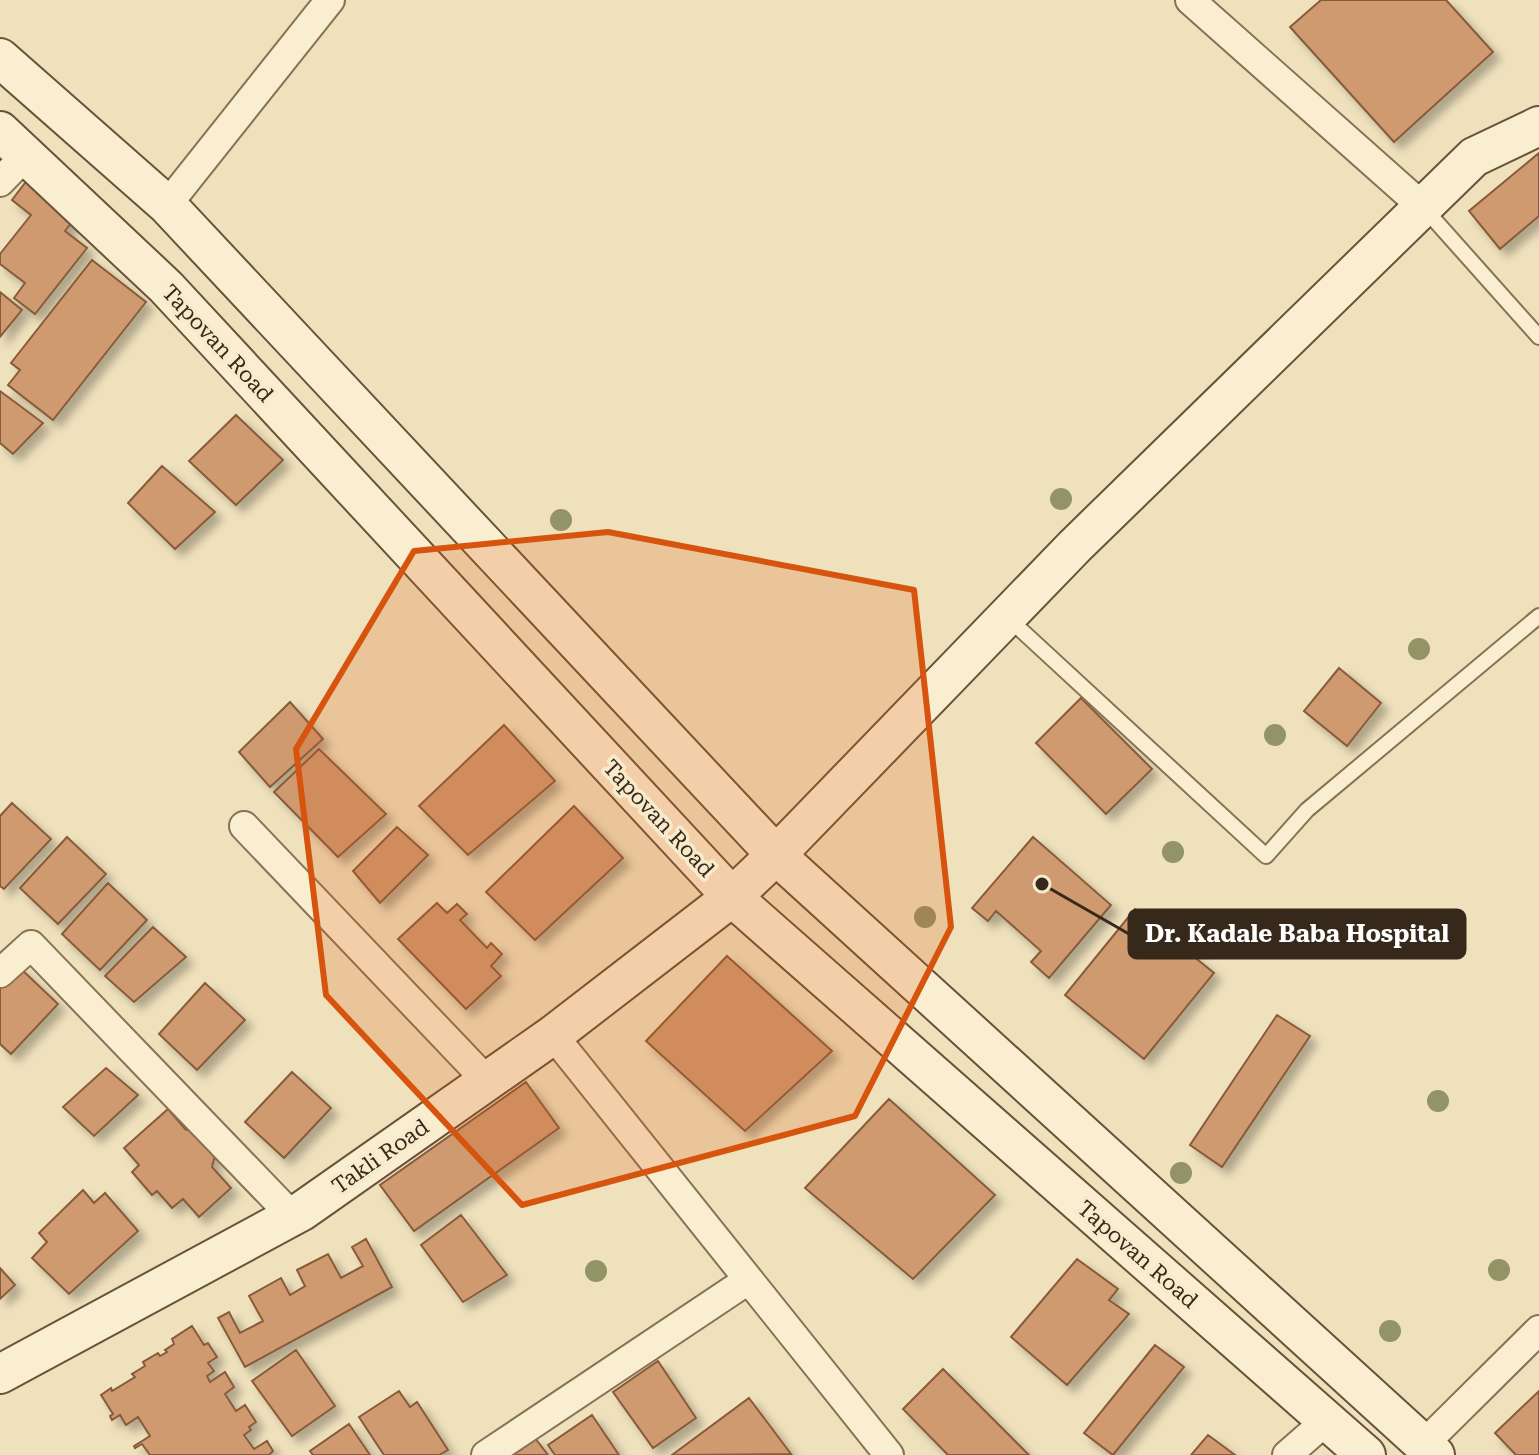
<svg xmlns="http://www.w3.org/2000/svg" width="1539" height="1455" font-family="'Roboto Serif',serif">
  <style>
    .building { fill: #cf9a70; stroke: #885b3a; stroke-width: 2; filter: url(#shadow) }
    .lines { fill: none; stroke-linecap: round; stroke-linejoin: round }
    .lane-casing { stroke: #887155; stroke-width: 18 }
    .street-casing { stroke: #887155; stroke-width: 32 }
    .secondary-casing { stroke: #695239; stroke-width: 42 }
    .lane { stroke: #faeed0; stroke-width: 14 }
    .street { stroke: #faeed0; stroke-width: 28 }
    .secondary { stroke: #faeed0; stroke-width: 38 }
    .tree { fill: #929366 }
    .marked { fill: #d6540e; fill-opacity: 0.2; stroke: #d6540e; stroke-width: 6; stroke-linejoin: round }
    .labels { text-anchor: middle; stroke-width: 7; stroke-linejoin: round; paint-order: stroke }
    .street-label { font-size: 22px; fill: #36291b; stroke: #f7ebcc }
    .leader { fill: none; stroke: #36291b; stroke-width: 3 }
    .callout-dot { fill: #36291b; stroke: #f7ebcc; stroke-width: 3 }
    .callout { fill: #36291b; stroke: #36291b; stroke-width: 3 }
    .callout-label { font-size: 24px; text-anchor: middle; font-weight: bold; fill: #fff }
  </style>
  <defs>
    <filter id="shadow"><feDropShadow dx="7" dy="7" stdDeviation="4" flood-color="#0004"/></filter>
  </defs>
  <rect width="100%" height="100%" fill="#efe1bc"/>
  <path class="building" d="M1321 0H1446L1493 52 1394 142 1290 27Z
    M1539 153V216L1500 249 1469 211Z
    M31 175 79 213 65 231 87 248 35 314 14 298 25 283 0 264V254L31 215 12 200Z
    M92 260 146 302 53 420 8 385 20 370 11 363Z
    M0 292 22 310 0 337Z
    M0 391 43 423 13 454 0 443Z
    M236 415 283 460 236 505 189 461Z
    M162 466 215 512 175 549 128 503Z
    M1339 668 1381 703 1347 746 1304 711Z
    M1081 698 1152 769 1106 814 1036 743Z
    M290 702 323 739 270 787 239 752Z
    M504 725 555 781 468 855 419 806Z
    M319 749 386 814 338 857 274 792Z
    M12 803 51 839 4 889 0 886V816Z
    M574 806 623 858 535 940 486 892Z
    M397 827 428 855 380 903 353 871Z
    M67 837 106 874 58 924 20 888Z
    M1033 837 1111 905 1049 978 1031 962 1041 951 996 911 988 921 972 908Z
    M108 883 147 920 100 970 62 934Z
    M437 903 447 913 457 904 467 914 460 920 487 948 491 943 502 954 491 966 501 976 466 1009 398 939Z
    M1135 909 1214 973 1144 1059 1065 995Z
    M153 927 186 957 134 1002 105 976Z
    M727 956 832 1051 745 1131 646 1041Z
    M19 967 58 1004 11 1054 0 1044V988Z
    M205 983 245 1020 197 1070 159 1034Z
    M1277 1015 1310 1036 1222 1167 1190 1145Z
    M106 1068 138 1095 94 1136 63 1107Z
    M292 1072 331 1108 284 1158 245 1122Z
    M526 1082 559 1128 414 1231 380 1185Z
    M889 1099 995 1195 913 1279 805 1188Z
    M168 1109 186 1130H194L216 1151 212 1167 231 1188 199 1217 183 1199 172 1208 157 1191 152 1195 132 1172 139 1165 124 1148Z
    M83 1190 94 1203 105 1193 138 1231 69 1294 32 1258 47 1242 39 1233Z
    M461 1215 507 1275 463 1302 421 1245Z
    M366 1239 392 1287 245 1367 218 1318 229 1312 240 1333 263 1321 249 1296 281 1278 290 1295 305 1286 297 1270 328 1254 341 1278 363 1266 352 1247Z
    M1077 1259 1118 1289 1109 1300 1129 1314 1067 1385 1011 1337Z
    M0 1268 15 1285 0 1299Z
    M192 1326 204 1345 208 1343 217 1357 208 1363 214 1371 207 1376 210 1382 225 1372 234 1387 225 1394 236 1411 245 1405 256 1422 249 1427 251 1430 244 1435 254 1449 267 1441 273 1451 269 1455H150L142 1444 135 1448 134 1446 150 1436 138 1417 126 1425 120 1415 112 1420 110 1416 113 1414 101 1395 111 1388 112 1391 135 1377 132 1374 145 1366 143 1362 158 1353 160 1356 167 1352 165 1350 174 1344 172 1339Z
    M1155 1345 1184 1367 1113 1455 1084 1433Z
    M296 1350 335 1406 292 1436 252 1381Z
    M658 1361 696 1418 653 1448 613 1392Z
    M943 1369 1029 1455H948L903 1409Z
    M399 1391 410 1407 417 1402 448 1450 439 1455H384L359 1417Z
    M1539 1391V1455H1516L1495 1433Z
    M749 1398 791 1454 672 1455Z
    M592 1415 619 1455H555L548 1445Z
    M349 1424 370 1455H313L310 1451Z
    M1208 1435 1235 1455H1191Z
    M535 1438 548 1455H511Z"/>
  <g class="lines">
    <g class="lane-casing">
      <path id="lane" d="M1423 207 1539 337
        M1008 618 1266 856 1307 810 1539 616"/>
    </g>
    <g class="street-casing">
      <path id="street" d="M1190 0 1423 207
        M0 182 27 154
        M167 205 330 0
        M244 826 487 1081
        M0 973 31 945 292 1216
        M553 1035 889 1455
        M1424 1444 1539 1330
        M486 1455 748 1280
        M1287 1455 1327 1420"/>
    </g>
    <g class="secondary-casing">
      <path id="secondary" d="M0 58 167 205 776 855 1435 1455
        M0 131 166 287 732 897 1366 1455
        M0 1374 302 1211 553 1035 732 897 776 855 1075 546 1474 157 1539 126"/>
    </g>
    <use href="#lane" class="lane"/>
    <use href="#street" class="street"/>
    <use href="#secondary" class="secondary"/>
  </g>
  <g class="tree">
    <circle cx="1061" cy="499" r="11"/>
    <circle cx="561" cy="520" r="11"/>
    <circle cx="1419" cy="649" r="11"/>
    <circle cx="1275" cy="735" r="11"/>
    <circle cx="1173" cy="852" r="11"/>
    <circle cx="925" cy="917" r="11"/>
    <circle cx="1438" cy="1101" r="11"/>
    <circle cx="1181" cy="1173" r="11"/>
    <circle cx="1499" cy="1270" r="11"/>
    <circle cx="596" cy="1271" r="11"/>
    <circle cx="1390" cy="1331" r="11"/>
  </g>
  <path class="marked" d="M608 532 914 590 951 927 855 1116 522 1205 326 995 296 749 414 551Z"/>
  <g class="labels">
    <g class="street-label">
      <text transform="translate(218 343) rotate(47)" y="8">Tapovan Road</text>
      <text transform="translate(659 818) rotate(47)" y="8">Tapovan Road</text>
      <text transform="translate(380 1156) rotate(-35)" y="8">Takli Road</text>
      <text transform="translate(1138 1254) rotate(41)" y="8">Tapovan Road</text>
    </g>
  </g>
  <path class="leader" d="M1042 884L1129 934"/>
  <circle class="callout-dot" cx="1042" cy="884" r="8"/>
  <rect class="callout" x="1129" y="910" width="336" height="48" rx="8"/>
  <g class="callout-label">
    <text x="1297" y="942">Dr. Kadale Baba Hospital</text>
  </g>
</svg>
